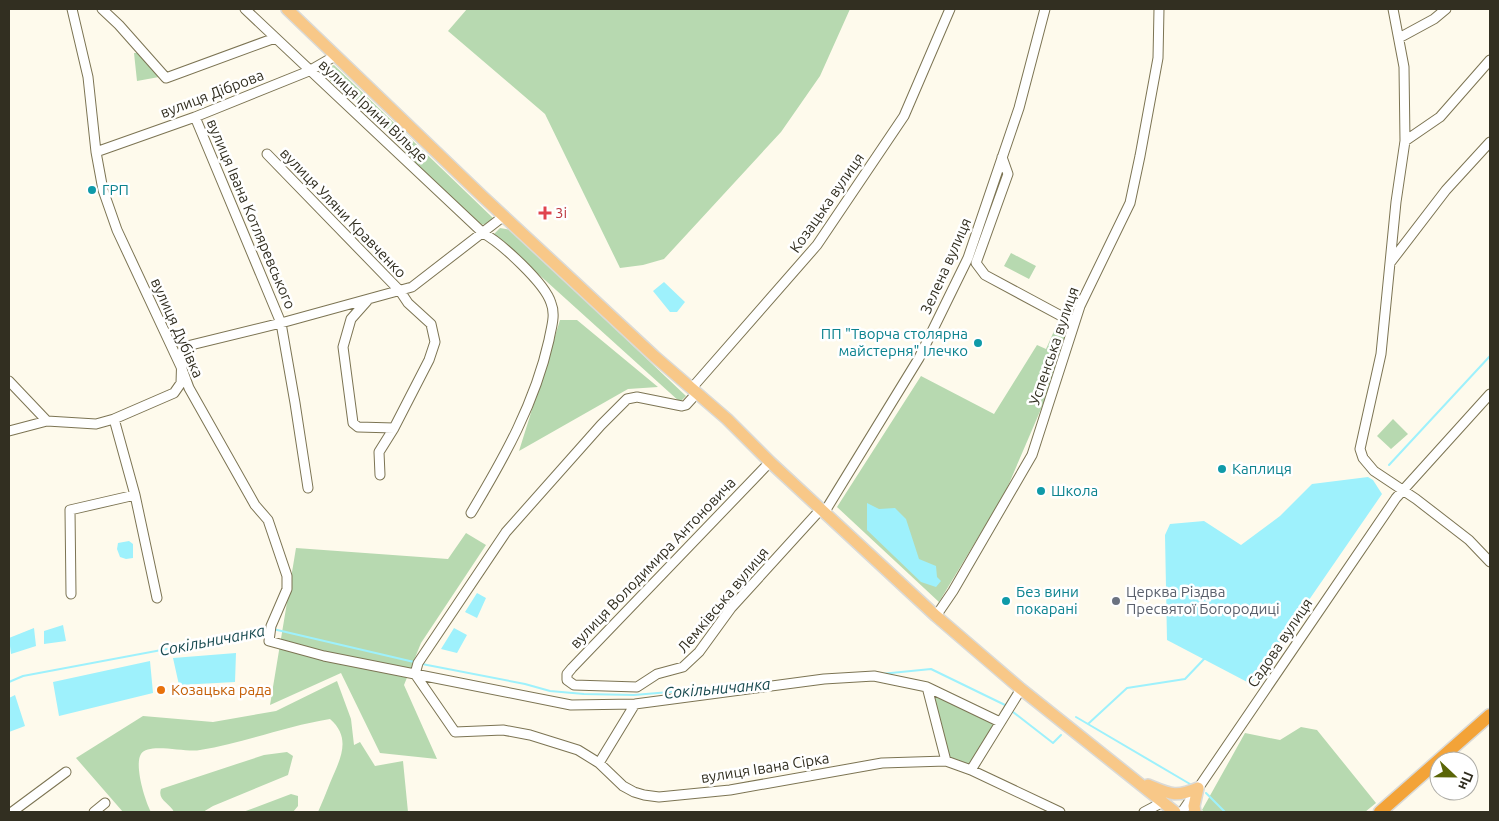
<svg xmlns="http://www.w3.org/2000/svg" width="1499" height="821" font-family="Ubuntu,sans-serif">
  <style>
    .green { fill: #b7d9b0 }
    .water { fill: #9ef1fc }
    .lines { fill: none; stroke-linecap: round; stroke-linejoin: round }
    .stream { stroke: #9ef1fc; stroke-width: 2 }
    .minor-casing { stroke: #7c7453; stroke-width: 11 }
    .major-casing { stroke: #dadad7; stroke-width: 14 }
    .highway-casing { stroke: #dadad7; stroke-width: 15 }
    .minor { stroke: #fff; stroke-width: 9 }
    .major { stroke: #f8c888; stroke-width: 11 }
    .highway { stroke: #f3a338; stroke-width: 12 }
    .culture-dot { fill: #0f9aa8; stroke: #fff; stroke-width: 2 }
    .health-dot { fill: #e0444e; stroke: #fff; stroke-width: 2 }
    .worship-dot { fill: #6b7280; stroke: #fff; stroke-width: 2 }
    .food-dot { fill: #e8710a; stroke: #fff; stroke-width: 2 }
    .labels { text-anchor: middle; stroke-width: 5; stroke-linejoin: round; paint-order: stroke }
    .street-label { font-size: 15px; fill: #322f21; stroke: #fff }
    .culture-label { font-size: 15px; fill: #0d838f; stroke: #fff; text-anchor: start }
    .health-label { font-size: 15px; fill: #be3a42; stroke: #fff; text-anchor: start }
    .worship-label { font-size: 15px; fill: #5b616d; stroke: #fff; text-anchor: start }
    .food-label { font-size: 15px; fill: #c56008; stroke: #fff; text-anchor: start }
    .water-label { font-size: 16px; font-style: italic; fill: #184a50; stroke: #fff }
  </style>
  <rect width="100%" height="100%" fill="#fefaec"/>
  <path class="green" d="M467 9H850L820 76 781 132 664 259 643 265 620 268 545 114 448 31Z
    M134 53H140L159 77 137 81Z
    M334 65 493 218 490 223 481 225 407 155 400 143 374 114 358 102 345 87 335 86 321 70Z
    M500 228 511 230 686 396 680 402 494 234Z
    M1011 253 1036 266 1029 279 1004 266Z
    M560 320H577L658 387 628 389 519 451Z
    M1058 322C1064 321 1068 324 1069 329L1047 395 1005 493 939 602 837 507 921 376 994 414 1037 345 1046 349Z
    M1393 419 1408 434 1391 449 1377 436Z
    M466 533 486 545 421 643 404 685 437 759 380 753 341 673 270 705 296 548 448 559Z
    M337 681 351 719 354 745 360 742 375 766 403 761 408 812H318C322 803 326 793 330 783 339 761 353 739 330 719 286 726 244 743 200 750 186 753 148 742 141 754 134 765 145 801 151 812H123L76 758 143 716 213 722 276 711Z
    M932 690 995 723 972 763 965 766 949 761Z
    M1301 727 1317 730 1376 803 1365 812H1204L1202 810 1245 733 1280 740Z
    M287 752 293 756 288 775 213 806 203 812H174C170 803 157 800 161 789L264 755Z
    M291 794 298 796V806L293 812H243Z"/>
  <path class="water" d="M664 282 685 302 677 312H670L653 291Z
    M1368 477 1373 480 1382 494 1251 684 1167 640 1165 535 1170 524 1204 521 1241 545 1280 516 1312 484Z
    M867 503 879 509 895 508 906 519 919 559 936 566 937 577 941 581 936 587 921 582 867 530Z
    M129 541 133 544V558L126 559 120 557 117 549 118 543Z
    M477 593 486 598 477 618 465 612Z
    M63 625 66 641 44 644V631Z
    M34 628 36 646 11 654 9 638Z
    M454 628 467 635 457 653 441 649Z
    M236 653 235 682 179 685 173 658Z
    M150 661 153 693 59 716 53 682Z
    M15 695 25 726 9 732V698Z"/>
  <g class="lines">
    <path class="stream" d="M1389 465 1490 356
      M273 629 414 662
      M422 664 525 684 550 691 584 694 634 695 741 686
      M881 674 931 669 1005 705
      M9 682 23 676 268 630
      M1013 712 1053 743 1061 735
      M1076 717 1190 784
      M1088 724 1127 688 1185 679 1205 658
      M1206 793 1225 812"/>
    <g class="minor-casing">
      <path id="minor" d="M72 9 88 77 96 152 103 190 117 230 182 369 189 388 255 505 268 520 287 576V589L271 626 269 641 324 656 571 705 635 704 824 679 874 676 927 687 1000 722
        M102 9 119 25 166 78 275 38
        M245 9 483 233C501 243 545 283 551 303 556 315 551 328 549 340 535 403 504 458 471 513
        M1393 9 1404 67 1405 141 1396 202 1381 354 1360 449 1363 458 1374 471 1416 499 1469 540 1490 562
        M1399 38 1434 19 1446 9
        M195 117 281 323 295 403 308 488
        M1405 141 1440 117 1490 60
        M96 152 195 117 309 71 335 56
        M267 154 400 291 408 303 431 324 435 342 429 360 394 428 379 452 380 475
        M1002 157 1008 174 976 263 985 275 1065 318 1075 321
        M1390 263 1446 190 1490 142
        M367 301 351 319 343 347 353 423 358 427 394 428
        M9 381 47 421
        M691 389 817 245 904 116 950 9
        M9 431 47 421 96 424 114 419 174 393 181 383 182 352 187 346 281 323 412 287 500 219 505 218
        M770 462 572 668 567 674V680L574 685 637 687 657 674 683 667 699 652 731 608 821 509
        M135 495 157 598
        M826 514 827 508 919 358 968 258 1019 108 1045 9
        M71 594 70 510 135 495 114 419
        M936 616 953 591 1032 455 1080 306 1130 203 1140 156 1158 58 1159 9
        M415 674 455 732 503 730 530 735 578 750 599 763 623 786 634 792 644 795 659 797 730 790 882 763 946 761 971 770 1060 812
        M415 674 418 663 506 532 601 425 627 399 637 397 682 406 686 405 696 394
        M927 687 946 761
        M599 763 635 704
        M971 770 1021 689
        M12 812 66 772
        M94 812 105 803
        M1144 812 1163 802
        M1182 812 1396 498 1490 394"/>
    </g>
    <g class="major-casing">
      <path id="major" d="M287 9 482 196 654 356 727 419 770 462 936 616 1021 689 1175 812
        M1148 785C1170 794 1175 798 1198 788
        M1195 812 1194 806 1198 788"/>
    </g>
    <g class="highway-casing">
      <path id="highway" d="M1380 812 1490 715"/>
    </g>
    <use href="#minor" class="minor"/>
    <use href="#major" class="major"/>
    <use href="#highway" class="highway"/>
  </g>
  <g class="culture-dot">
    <circle cx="92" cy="190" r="5"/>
    <circle cx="978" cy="343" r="5"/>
    <circle cx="1222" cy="469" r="5"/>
    <circle cx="1041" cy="491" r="5"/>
    <circle cx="1006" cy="601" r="5"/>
  </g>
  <path class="health-dot" d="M542.5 205.5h5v5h5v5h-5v5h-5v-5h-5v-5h5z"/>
  <circle class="worship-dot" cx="1116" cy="601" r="5"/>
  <circle class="food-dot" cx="161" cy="690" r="5"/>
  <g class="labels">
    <g class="street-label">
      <text transform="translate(212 94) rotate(-21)" y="5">вулиця Діброва</text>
      <text transform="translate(373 111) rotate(43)" y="5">вулиця Ірини Вільде</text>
      <text transform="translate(827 203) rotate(-55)" y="5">Козацька вулиця</text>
      <text transform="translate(343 213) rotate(46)" y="5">вулиця Уляни Кравченко</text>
      <text transform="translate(251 214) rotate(67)" y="5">вулиця Івана Котляревського</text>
      <text transform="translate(946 266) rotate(-66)" y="5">Зелена вулиця</text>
      <text transform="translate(177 328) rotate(66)" y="5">вулиця Дубівка</text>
      <text transform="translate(1054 346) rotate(-71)" y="5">Успенська вулиця</text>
      <text transform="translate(653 563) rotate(-46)" y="5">вулиця Володимира Антоновича</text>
      <text transform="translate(723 600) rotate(-50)" y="5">Лемківська вулиця</text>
      <text transform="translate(1280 643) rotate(-56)" y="5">Садова вулиця</text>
      <text transform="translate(765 768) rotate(-9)" y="5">вулиця Івана Сірка</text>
    </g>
    <g class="culture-label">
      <text x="102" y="195">ГРП</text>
      <text x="968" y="339" text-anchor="end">ПП "Творча столярна<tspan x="968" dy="17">майстерня" Ілечко</tspan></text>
      <text x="1232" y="474">Каплиця</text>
      <text x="1051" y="496">Школа</text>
      <text x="1016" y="597">Без вини<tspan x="1016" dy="17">покарані</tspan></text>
    </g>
    <g class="health-label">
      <text x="555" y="218">3і</text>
    </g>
    <g class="worship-label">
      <text x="1126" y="597">Церква Різдва<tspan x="1126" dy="17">Пресвятої Богородиці</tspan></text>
    </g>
    <g class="food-label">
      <text x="171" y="695">Козацька рада</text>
    </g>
    <g class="water-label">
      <text transform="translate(212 640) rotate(-11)" y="6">Сокільничанка</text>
      <text transform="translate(717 688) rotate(-5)" y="6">Сокільничанка</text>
    </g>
  </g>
  <rect width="1499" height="821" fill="none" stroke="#322f21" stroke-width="20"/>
  <g transform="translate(1454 776) rotate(112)"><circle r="24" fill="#ffffff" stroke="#adaca6"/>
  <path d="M0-4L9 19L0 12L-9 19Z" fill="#5a6507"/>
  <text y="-8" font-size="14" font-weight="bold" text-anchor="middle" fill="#322f21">Пн</text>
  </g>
</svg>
